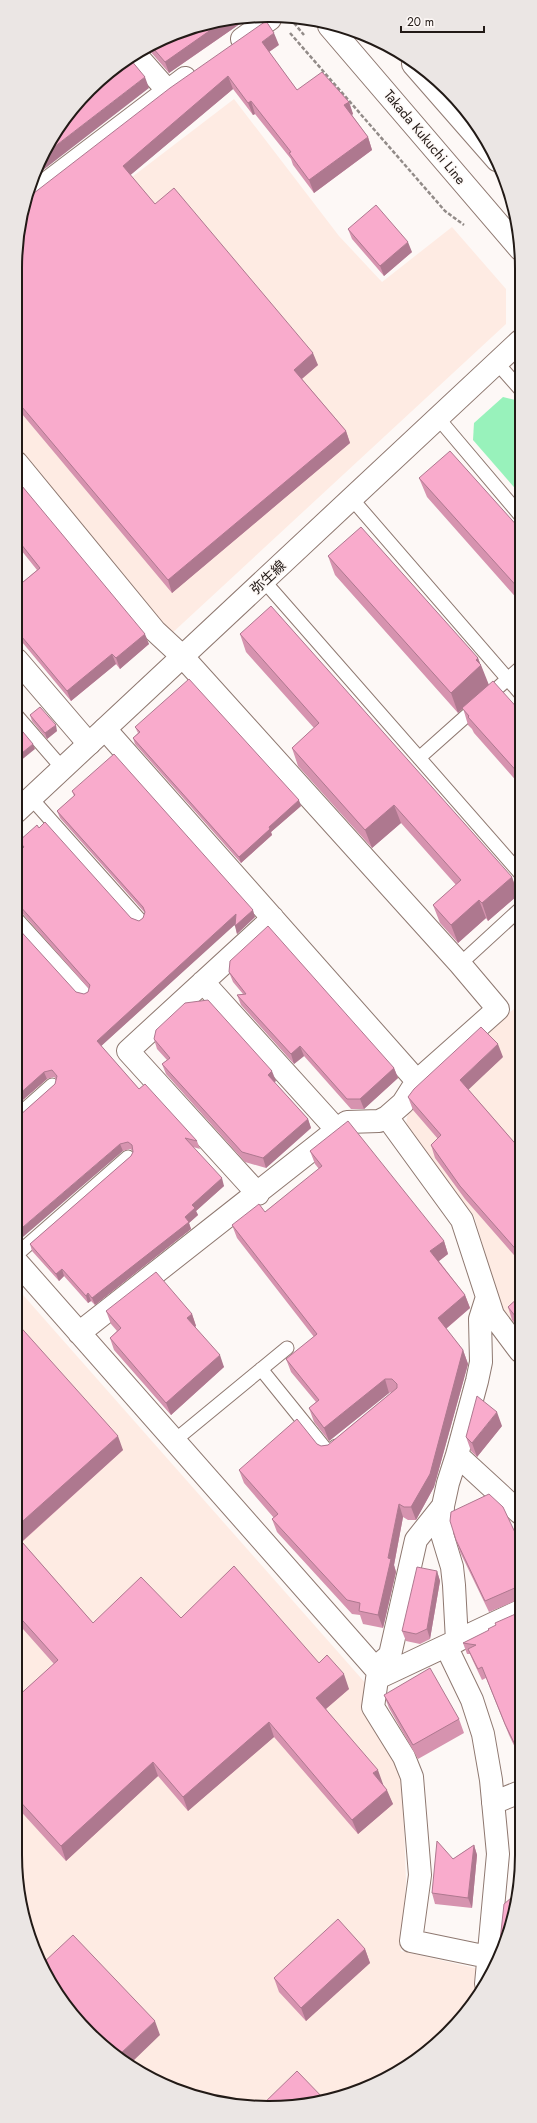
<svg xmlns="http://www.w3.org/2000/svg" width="537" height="2123" font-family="Jost,'Noto Sans JP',sans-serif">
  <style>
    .built { fill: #feebe3 }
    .green { fill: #98f2bb }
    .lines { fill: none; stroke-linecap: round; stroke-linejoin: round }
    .lane-casing { stroke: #8e7870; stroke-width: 15 }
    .street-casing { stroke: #8e7870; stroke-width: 24 }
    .secondary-casing { stroke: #8e7870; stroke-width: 24 }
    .path { stroke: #928b88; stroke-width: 2.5; stroke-dasharray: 4 2; stroke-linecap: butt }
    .lane { stroke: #fff; stroke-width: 13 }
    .street { stroke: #fff; stroke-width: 22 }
    .secondary { stroke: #fff; stroke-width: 22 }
    .wall { fill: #d693af }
    .shaded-wall { fill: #ae788f }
    .building { fill: #f9abcc; stroke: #ae788f }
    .labels { text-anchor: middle; stroke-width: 3; stroke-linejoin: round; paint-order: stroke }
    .street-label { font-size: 14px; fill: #221a16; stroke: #fdf8f6 }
    .rim { fill: none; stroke: #221a16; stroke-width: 2 }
  </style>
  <rect width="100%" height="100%" fill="#fdf8f6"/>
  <path class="built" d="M234 99 339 236 382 282 452 227 506 289V324L170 635 17 450V265Z
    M520 1005V1334L502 1310 474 1216 406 1125 408 1111 495 1022Z
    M16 1287 368 1686 402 1771 406 1882 401 1951 479 1969 476 1994 423 2055 334 2099 252 2107 156 2082 78 2022 34 1951 15 1854Z"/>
  <path class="green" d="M503 397 520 401V494L473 440 474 423Z"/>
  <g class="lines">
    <g class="lane-casing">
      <path id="lane" d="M497 363 520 389
        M438 418 520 515
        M352 499 520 693
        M264 581 520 873
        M17 716 63 769
        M419 758 520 668
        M31 798 140 920
        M16 918 85 994
        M460 964 520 909
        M16 1117 52 1085
        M16 1255 128 1157
        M261 1369 328 1452 336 1446
        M174 1441 287 1348"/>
    </g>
    <g class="street-casing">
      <path id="street" d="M242 39 270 19
        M137 56 167 90
        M31 195 185 78
        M17 463 155 631 183 657 460 964 498 1009 417 1081 403 1103 387 1117 379 1121 347 1122 79 1333
        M17 660 89 744
        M105 729 417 1081
        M203 982 337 1130
        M387 1117 462 1220 493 1315 520 1351
        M258 1194 128 1051 273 918
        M16 1261 382 1676 520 1611
        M457 1455 520 1513
        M457 1641 454 1585 452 1567 442 1534 443 1506 448 1483 457 1455 477 1381 481 1362 480 1319 487 1297
        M446 1646 472 1700 483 1734 491 1780 498 1854 486 1984
        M375 1668 390 1655 416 1540 443 1506
        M378 1672 373 1707 404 1757 412 1777 420 1875 411 1941 488 1957
        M493 1803 520 1792"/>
    </g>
    <g class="secondary-casing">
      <path id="secondary" d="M329 26 520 249
        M413 64 497 160
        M16 812 520 341"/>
    </g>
    <path class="path" d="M294 23 304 35
      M290 33 445 211 464 225"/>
    <use href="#lane" class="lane"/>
    <use href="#street" class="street"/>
    <use href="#secondary" class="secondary"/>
  </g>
  <path class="wall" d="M244 21 169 73 149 50 203 24Z
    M279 45 269 52 297 90 349 102 353 114 352 115 368 137 372 150 314 193 293 165 291 159 255 114 253 115 233 89 130 175 155 204 318 365 302 379 346 431 350 443 172 593 17 408V235L34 193Z
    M348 229 412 252 384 276 352 239Z
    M419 478 520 529V602L427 497Z
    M17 480 149 644 120 669 116 664 71 701 17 636V587L37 570 17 545Z
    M328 556 478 658 488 685 520 711V785L474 733 472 729 468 725 463 708 458 713 335 575Z
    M240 634 512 877 518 895 488 921 486 918 458 943 440 923 433 905 456 885 401 823 372 848 298 766 292 748 314 728 246 652Z
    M30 715 57 731 47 739 32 721Z
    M135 727 301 806 271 832 272 835 241 863 135 744 133 738 138 733Z
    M72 791 255 917 237 934 235 924 101 1046 139 1089 197 1141 200 1149 193 1147 224 1186 196 1211 198 1215 189 1223 191 1229 95 1305 91 1301 88 1303 64 1276 59 1281 32 1251 30 1244 131 1156 133 1152V1151L130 1149 123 1151 19 1116 55 1084 56 1079 54 1077 47 1079 16 1106 76 992 84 994 88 992 89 989 22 913 16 911V854L22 849 19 841 131 918 139 921 143 918 145 913 60 818 57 811 74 796Z
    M229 972 394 1068 398 1078 364 1109H351L304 1056 294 1064 241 1005 237 995 243 994 233 982Z
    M154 1039 276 1081 274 1082 308 1119 311 1128 266 1168 245 1162 166 1074 162 1064 167 1060 157 1049Z
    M503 1057 468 1089 520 1149V1262L465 1199 435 1158 431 1145 438 1139 413 1110 408 1097Z
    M310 1151 444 1241 448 1254 439 1261 465 1295 470 1308 446 1329 463 1350 468 1364 434 1487 416 1520H408L403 1517 394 1565 396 1572 383 1628 363 1624 360 1615 352 1614 277 1532 272 1519 274 1518 244 1483 239 1470 317 1444 321 1446 328 1445 392 1392 389 1393 329 1441 314 1422 309 1408 316 1402 291 1372 286 1359 314 1337 237 1238 232 1225 265 1212 319 1169 315 1164Z
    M520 1296V1329L512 1320 508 1307Z
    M106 1311 192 1314 196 1326 195 1327 224 1367 171 1415 114 1350 110 1338 117 1331 111 1324Z
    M16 1322 123 1450 22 1542 93 1623 181 1618 319 1663 349 1689 326 1709 383 1784 393 1804 358 1834 274 1737 188 1811 158 1776 66 1861 15 1805V1699L54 1664 15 1620Z
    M502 1426 477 1457 471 1451 466 1437Z
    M456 1540 520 1543V1599L489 1612 460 1552Z
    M437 1571 440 1581 430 1639 420 1644 406 1641 402 1631Z
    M520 1612V1758L509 1735 486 1678 482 1680 473 1661 470 1654H467L463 1643 489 1631 496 1625Z
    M384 1695 459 1719 464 1733 418 1759 389 1708Z
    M474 1845 477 1855 472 1908 435 1904 432 1893 453 1859Z
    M365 1949 370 1963 306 2021 279 1992 274 1978Z"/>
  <path class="shaded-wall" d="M244 21 169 73 165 62 222 22Z
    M274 33 279 45 266 54 262 42Z
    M228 76 233 89 127 178 123 166Z
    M145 77 149 88 38 174 45 154Z
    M251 101 255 114 253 115 248 103Z
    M349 102 353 114 349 117 344 105Z
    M368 137 372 150 314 193 309 180Z
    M408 242 412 252 384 276 380 266Z
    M313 353 318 365 298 382 294 370Z
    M346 431 350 443 172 593 168 580Z
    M145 634 149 644 120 669 116 658Z
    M112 654 116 664 71 701 67 691Z
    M478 658 481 666V665L489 685 458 713 451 693Z
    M56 725 57 731 47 739 45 733Z
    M33 744 35 749 19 762 17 757Z
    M299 800 301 806 271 832 272 835 241 863 239 857 269 827Z
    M394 805 401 823 372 848 365 830Z
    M512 877 518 895 488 921 482 903Z
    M479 900 486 918 458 943 451 925Z
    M253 910 255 917 237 934 235 926Z
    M236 914 239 921 99 1048 97 1041Z
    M498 1044 503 1057 465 1093 460 1080Z
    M300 1046 304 1056 294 1064 291 1054Z
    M394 1068 398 1078 364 1109 360 1099Z
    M272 1071 276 1081 272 1084 268 1075Z
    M44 1072 47 1079 16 1106V1097Z
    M308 1119 311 1128 266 1168 263 1158Z
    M120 1144 123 1151 16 1243V1233Z
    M222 1178 224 1186 196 1211 198 1215 189 1223 191 1229 95 1305 92 1298 185 1217 192 1205Z
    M444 1241 448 1254 435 1264 430 1251Z
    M62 1269 64 1276 59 1281 56 1274Z
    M88 1293 91 1301 88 1303 86 1296Z
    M465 1295 470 1308 442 1332 438 1318Z
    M192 1314 196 1326 191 1330 187 1318Z
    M463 1350 468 1364 434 1487 416 1520 411 1507Z
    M220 1355 224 1367 171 1415 166 1403Z
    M385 1379 389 1393 329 1441 324 1428Z
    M497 1412 502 1426 477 1457 472 1443Z
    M118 1436 123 1450 18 1545 15 1539V1528Z
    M399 1504 403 1517 394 1565 396 1572 383 1628 378 1615 388 1558Z
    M437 1571 440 1581 430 1639 427 1629Z
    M344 1674 349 1689 321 1713 316 1698Z
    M269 1722 274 1737 188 1811 183 1797Z
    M153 1762 158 1776 66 1861 61 1846Z
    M378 1770 383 1784 379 1788 373 1773Z
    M387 1790 393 1804 358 1834 352 1820Z
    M474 1845 477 1855 472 1908 468 1898Z
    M365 1949 370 1963 306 2021 301 2008Z
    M155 2021 160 2035 131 2063 120 2054Z"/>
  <path class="building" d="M266 21 274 33 262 42 297 90 322 72 349 102 344 105 368 137 309 180 289 153 291 152 251 101 248 103 228 76 123 166 155 204 174 188 313 353 294 370 346 431 168 580 17 401V235L31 194 34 193 170 88Z
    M222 22 165 62 153 48 203 24Z
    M130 59 145 77 45 154 49 142 114 67Z
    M376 205 408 242 380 266 348 229Z
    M450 451 520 529V590L419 478Z
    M17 480 145 634 116 658 112 654 67 691 17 631V587L40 568 17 539Z
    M361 527 478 658 476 660 481 665 451 693 328 556Z
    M271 606 512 877 482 903 479 900 451 925 433 905 461 880 394 805 365 830 292 748 319 723 240 634Z
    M189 679 299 800 269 827 270 829 239 857 133 738 140 732 135 727Z
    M493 681 520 711V775L468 717 469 716 462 708Z
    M40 707 56 725 45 733 30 715Z
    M18 726 33 744 17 757 16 756 17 727Z
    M114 754 253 910 235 926 236 914 97 1041 139 1089 145 1084 197 1141 185 1138 222 1178 192 1205 195 1208 185 1217 189 1222 92 1298 88 1293 86 1296 62 1269 56 1274 30 1244 131 1156 133 1152 132 1145 128 1142 120 1144 16 1233V1116H19L55 1084 57 1076 52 1070 44 1072 16 1097V926L76 992 84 994 88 992 90 985 19 905 16 904V854L24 847 19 841 37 825 39 828 45 822 131 918 139 921 143 918 145 912 143 907 57 811 75 795 72 791Z
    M268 926 394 1068 360 1099H347L300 1046 291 1054 237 995 246 994 229 972 230 961Z
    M208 1000 272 1071 268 1075 308 1119 263 1158 242 1152 162 1064 170 1058 154 1039 156 1030 185 1003Z
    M481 1027 498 1044 460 1080 520 1149V1254L460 1186 431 1145 441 1135 408 1097 414 1089Z
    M348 1121 444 1241 430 1251 465 1295 438 1318 463 1350 430 1474 411 1507H404L399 1504 388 1558 391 1559 378 1615 359 1611 360 1603 347 1600 272 1519 278 1514 239 1470 297 1419 317 1444 321 1446 328 1445 397 1388V1384L392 1379H385L324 1428 309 1408 319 1400 286 1359 317 1334 232 1225 259 1204 265 1212 322 1166 310 1151Z
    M156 1272 192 1314 187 1318 220 1355 166 1403 110 1338 121 1328 106 1311Z
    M520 1296V1322L508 1307Z
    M16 1322 118 1436 15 1528Z
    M477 1396 497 1412 472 1443 466 1437Z
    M489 1494 503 1507 520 1543V1588L517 1587 485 1601 456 1540 450 1521 451 1512Z
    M15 1534 93 1623 141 1577 181 1618 234 1566 319 1663 327 1655 344 1674 316 1698 378 1770 373 1773 387 1790 352 1820 269 1722 183 1797 153 1762 61 1846 15 1796V1699L58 1660 15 1612Z
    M417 1567 437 1571 427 1629 416 1634 402 1631Z
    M520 1612V1755L505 1724 482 1667 478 1669 468 1649 476 1645 463 1643 489 1630 488 1629 496 1625 495 1623Z
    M430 1668 459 1719 413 1745 384 1695Z
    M437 1841 453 1859 474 1845 468 1898 432 1893Z
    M518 1892 499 1950 504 1904Z
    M338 1919 365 1949 301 2008 274 1978Z
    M73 1935 155 2021 120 2054 78 2022 42 1964Z
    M297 2071 325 2100 260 2107Z"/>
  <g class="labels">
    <g class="street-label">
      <text transform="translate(425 137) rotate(50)" y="5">Takada Kukuchi Line</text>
      <text transform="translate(268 577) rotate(-43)" y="5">弥生線</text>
    </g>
  </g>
  <path d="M0 0H537V2123H0ZM268 22H269A246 246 0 0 1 515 268V1855A246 246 0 0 1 269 2101H268A246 246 0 0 1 22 1855V268A246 246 0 0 1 268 22Z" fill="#ebe6e4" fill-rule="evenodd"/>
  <path class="rim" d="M268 22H269A246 246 0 0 1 515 268V1855A246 246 0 0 1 269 2101H268A246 246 0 0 1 22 1855V268A246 246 0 0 1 268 22Z"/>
  <path d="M401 26v6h83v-6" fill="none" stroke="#221a16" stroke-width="2"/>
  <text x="407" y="26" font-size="12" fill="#221a16" stroke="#fdf8f6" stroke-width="3" paint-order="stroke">20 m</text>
</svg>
